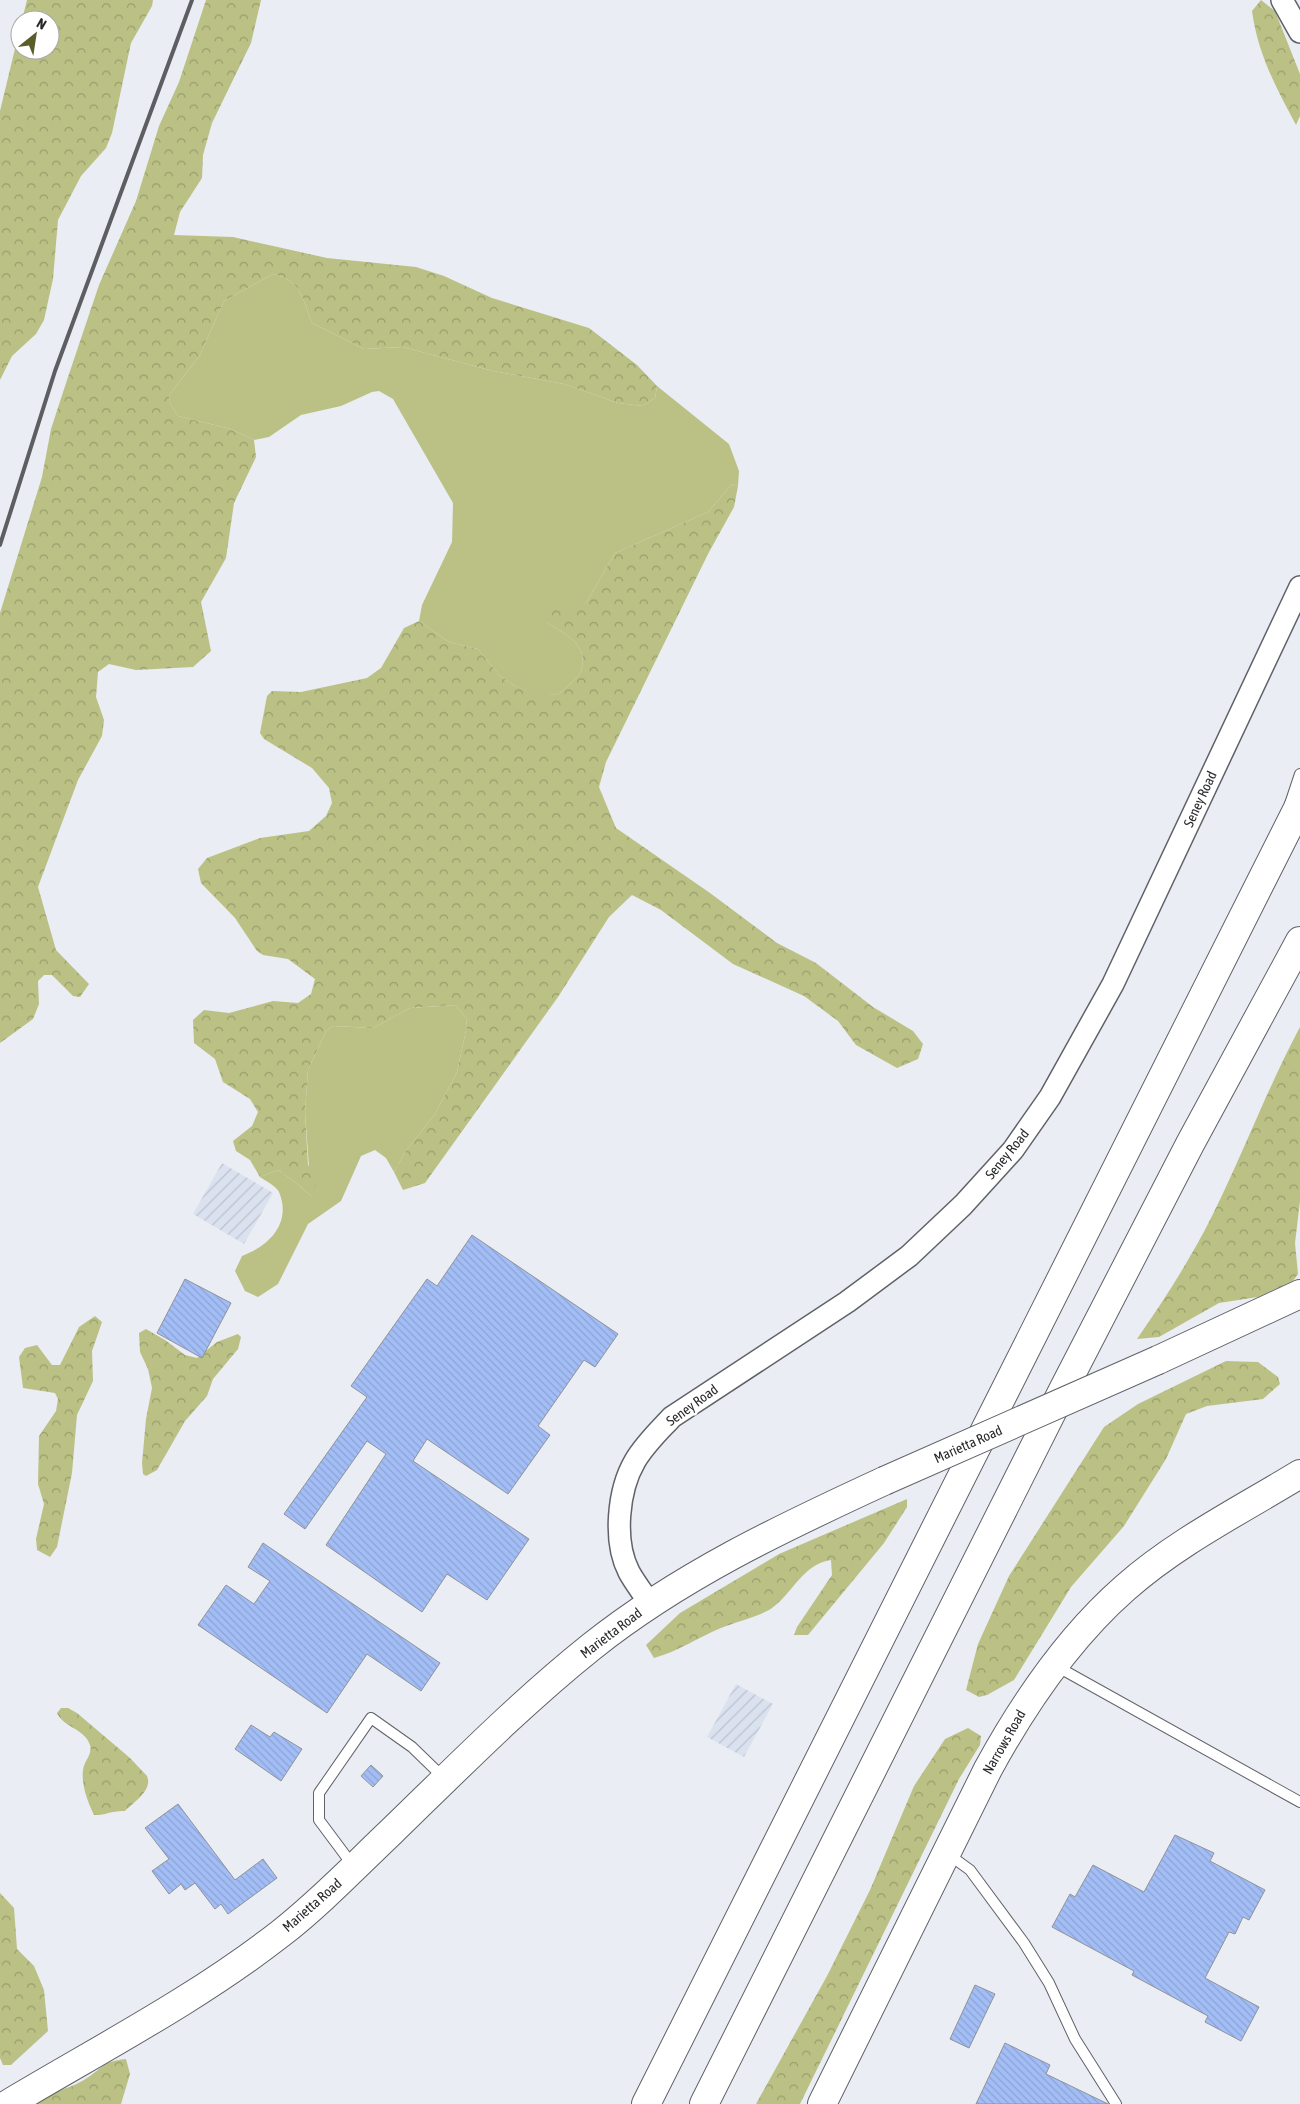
<svg xmlns="http://www.w3.org/2000/svg" width="1300" height="2104" font-family="'Asap Condensed',sans-serif">
  <style>
    .industrial { fill: url(#industrial-furrows) }
    .grass { fill: #bbc184 }
    .forest { fill: url(#forest-crowns) }
    .building { fill: url(#building-back-hatch); stroke: #8f9298 }
    .lines { fill: none; stroke-linecap: round; stroke-linejoin: round }
    .lane-casing { stroke: #5f6268; stroke-width: 12 }
    .street-casing { stroke: #5f6268; stroke-width: 24 }
    .secondary-casing { stroke: #5f6268; stroke-width: 30 }
    .highway-casing { stroke: #5f6268; stroke-width: 30 }
    .lane { stroke: #fff; stroke-width: 10 }
    .street { stroke: #fff; stroke-width: 21 }
    .secondary { stroke: #fff; stroke-width: 28 }
    .highway { stroke: #fff; stroke-width: 28 }
    .rail { stroke: #5c5e61; stroke-width: 4 }
    .secondary-bridge-casing { stroke: #5f6268; stroke-width: 30; stroke-linecap: butt }
    .secondary-bridge { stroke: #fff; stroke-width: 28 }
    .labels { text-anchor: middle; stroke-width: 5; stroke-linejoin: round; paint-order: stroke }
    .street-label { font-size: 14px; fill: #292a2c; stroke: #fff }
  </style>
  <defs>
    <pattern id="industrial-furrows" width="10" height="10" patternUnits="userSpaceOnUse" patternTransform="scale(1.25)"><rect width="10" height="10" fill="#dbe2ef"/><path d="M-1 1l2-2M0 10L10 0M9 11l2-2" fill="none" stroke="#bcc2cd"/></pattern>
    <pattern id="forest-crowns" width="20" height="18" patternUnits="userSpaceOnUse" patternTransform="scale(1.25)"><rect width="20" height="18" fill="#bbc184"/><path d="M2 6a3 3 0 1 1 6 0M12 15a3 3 0 1 1 6 0" fill="none" stroke="#989d6c"/></pattern>
    <pattern id="building-back-hatch" width="6" height="6" patternUnits="userSpaceOnUse" patternTransform="scale(1.25)"><rect width="6" height="6" fill="#a3bef6"/><path d="M-1 5l2 2M0 0l6 6M5-1l2 2" fill="none" stroke="#8ca3d3"/></pattern>
  </defs>
  <rect width="100%" height="100%" fill="#eaedf3"/>
  <path class="industrial" d="M222 1163 273 1193 244 1244 193 1214Z
    M736 1684 773 1704 744 1757 707 1737Z"/>
  <path class="grass" d="M273 274C302 281 302 298 312 323L364 349 403 347 493 371 564 384 618 403 643 406 655 398 657 386 729 444 739 471 738 486 732 484 708 512 615 553 586 603 545 622C564 633 590 644 581 671 578 679 565 688 559 694L537 696 515 686 500 676 478 649 449 642 419 621 422 605 452 542 453 503 393 399 379 391 372 392 341 406 301 415 269 437 254 440 231 429 178 416 169 402 170 394 200 355 224 301Z
    M455 1005 466 1018 467 1026 457 1072 435 1114 405 1152 394 1172 386 1158 375 1150 361 1156 341 1201 308 1224 278 1284 258 1297 245 1291 235 1271 242 1256C269 1246 292 1223 279 1192 276 1186 266 1181 260 1177L278 1170 294 1181 311 1196 305 1112 308 1070 326 1031 333 1026 373 1028 410 1008Z"/>
  <path class="forest" d="M27 0H153L152 6 131 43 112 133 106 148 81 176 58 220 53 279 44 320 36 334 12 356 0 380V111L20 28V50H50V20H22Z
    M206 0H261L251 43 212 123 203 155 202 178 180 212 174 235 233 237 327 258 416 267 444 276 492 298 589 328 637 365 657 386 655 398 643 406 618 403 564 384 493 371 403 347 364 349 312 323C302 298 302 281 273 274L224 301 200 355 170 394 169 402 178 416 231 429 254 440 256 457 234 503 226 558 201 602 211 651 193 667 136 670 109 664 98 672 96 697 104 720 102 736 78 780 38 887 56 950 89 984 80 997 73 996 52 975H44L38 981 39 1004 33 1019 0 1043V613L42 477 51 429 68 377 99 285 136 201 159 126 179 82Z
    M1261 0 1275 11 1300 74V116L1296 125C1276 87 1258 55 1252 11Z
    M732 484 738 486 734 507 708 554 606 762 599 787 616 828 710 893 777 943 816 963 873 1007 913 1031 923 1044 918 1059 897 1068 856 1045 838 1021 804 996 733 964 661 910 632 895 609 917 558 997 425 1183 403 1190 394 1172 405 1152 435 1114 457 1072 467 1026 466 1018 455 1005 410 1008 373 1028 333 1026 326 1031 308 1070 305 1112 308 1165 319 1178 311 1196 294 1181 278 1170 260 1177 250 1160 236 1151 233 1141 252 1126 258 1112 250 1099 223 1082 215 1059 194 1043 193 1020 204 1010 229 1013 273 1001 298 1003 311 994 315 979 288 959 263 955 257 951 235 918 201 883 198 869 207 858 260 838 309 831 326 816 332 803 329 788 312 768 264 739 260 733 267 696 272 691 301 692 367 678 381 668 404 628 419 621 449 642 478 649 500 676 515 686 537 695 559 694C565 688 578 679 581 671 590 644 564 633 545 622L546 607 586 603 615 553 708 512Z
    M1300 1027V1201L1295 1243 1298 1274 1293 1281 1258 1297 1219 1303 1159 1337 1137 1339C1164 1300 1190 1260 1212 1216 1243 1154 1267 1089 1300 1027Z
    M95 1316 102 1322 92 1351 93 1381 77 1415 72 1473 57 1547 50 1557 37 1550 36 1539 44 1504 38 1484 39 1436 56 1411 58 1399 55 1393 23 1388 19 1357 25 1348 37 1345 52 1365H60L79 1327Z
    M146 1329 165 1340 185 1355 197 1358 217 1342 238 1334 241 1337 238 1349 213 1379 207 1396 185 1421 157 1470 146 1476 143 1474 142 1463 146 1419 152 1388 148 1369 140 1352 139 1333Z
    M1226 1361 1258 1362 1278 1377 1280 1384 1263 1399 1207 1406 1186 1414 1166 1459 1124 1526 1071 1587 1014 1680 987 1695 979 1697 966 1690 978 1644 1009 1576 1104 1427 1138 1404Z
    M907 1499V1507L884 1543 808 1635H794L797 1627 832 1575 831 1560C804 1563 791 1595 772 1608 761 1616 735 1622 721 1628 699 1637 679 1651 654 1658L646 1645 680 1613 779 1554Z
    M61 1708H68L77 1713 130 1758 147 1776C153 1790 134 1802 125 1811 113 1810 103 1816 94 1815 88 1803 81 1784 83 1770 84 1761 93 1754 90 1745 85 1729 63 1727 57 1713Z
    M968 1728 981 1736 980 1745 959 1779 800 2104H756L827 1976 870 1890 914 1786 945 1739Z
    M0 1893 14 1908 17 1949 34 1966 44 1990 48 2031 11 2065H3L0 2058Z
    M126 2059 130 2074 121 2104H30C47 2093 67 2090 84 2080 104 2068 100 2062 126 2059Z"/>
  <path class="building" d="M472 1235 618 1334 595 1367 584 1360 538 1426 550 1435 508 1494 427 1439 413 1461 529 1539 487 1600 447 1574 422 1612 326 1545 386 1454 367 1441 305 1529 284 1514 367 1397 351 1386 427 1279 437 1286Z
    M185 1279 231 1303 202 1358 157 1333Z
    M263 1543 440 1663 421 1691 367 1654 327 1713 198 1625 226 1585 254 1604 270 1581 248 1567Z
    M251 1725 270 1737 274 1732 302 1749 281 1781 235 1749Z
    M371 1765 383 1776 373 1787 361 1776Z
    M178 1804 235 1880 263 1859 277 1878 228 1914 221 1904 215 1909 195 1883 185 1890 181 1884 169 1894 152 1871 169 1859 145 1828Z
    M1175 1835 1214 1853 1210 1861 1265 1890 1249 1920 1243 1917 1235 1934 1229 1932 1205 1978 1259 2007 1241 2041 1205 2022 1208 2016 1132 1975 1134 1971 1052 1927 1070 1894 1075 1897 1093 1865 1144 1892Z
    M975 1985 995 1994 969 2048 950 2039Z
    M1005 2043 1050 2065 1046 2074 1108 2104H976Z"/>
  <g class="lines">
    <g class="lane-casing">
      <path id="lane" d="M1290 804 1300 774
        M1056 1666 1300 1802
        M948 1854 970 1870 1024 1943 1049 1983 1075 2039 1116 2104
        M354 1867 319 1820V1793L371 1718 412 1747 445 1779"/>
    </g>
    <g class="street-casing">
      <path id="street" d="M1282 0 1300 32
        M650 1604C643 1593 635 1583 629 1572 613 1541 618 1490 635 1461 645 1444 659 1431 672 1417L847 1302 909 1256 963 1205 1013 1150 1050 1097 1113 984 1300 587"/>
    </g>
    <g class="secondary-casing">
      <path id="secondary" d="M1158 1360 1300 1294
        M8 2104C100 2049 195 2000 280 1934 320 1903 355 1866 392 1831 457 1768 521 1703 591 1647 680 1576 782 1528 884 1481
        M822 2104 988 1769C1024 1703 1068 1638 1125 1588 1177 1542 1241 1510 1300 1474"/>
    </g>
    <g class="highway-casing">
      <path id="highway" d="M646 2104 1300 804
        M704 2104 1063 1390 1190 1144 1300 941"/>
    </g>
    <use href="#lane" class="lane"/>
    <use href="#street" class="street"/>
    <use href="#secondary" class="secondary"/>
    <use href="#highway" class="highway"/>
    <path class="rail" d="M0 545 55 371 192 0"/>
    <g class="secondary-bridge-casing">
      <path id="secondary-bridge" d="M884 1481 1158 1360"/>
    </g>
    <use href="#secondary-bridge" class="secondary-bridge"/>
  </g>
  <g class="labels">
    <g class="street-label">
      <text transform="translate(1200 799) rotate(-65)" y="5">Seney Road</text>
      <text transform="translate(1007 1154) rotate(-51)" y="5">Seney Road</text>
      <text transform="translate(692 1405) rotate(-36)" y="5">Seney Road</text>
      <text transform="translate(968 1444) rotate(-24)" y="5">Marietta Road</text>
      <text transform="translate(611 1633) rotate(-37)" y="5">Marietta Road</text>
      <text transform="translate(1004 1742) rotate(-60)" y="5">Narrows Road</text>
      <text transform="translate(312 1905) rotate(-41)" y="5">Marietta Road</text>
    </g>
  </g>
  <g transform="translate(35 35) rotate(30)"><circle r="24" fill="#ffffff" stroke="#a9aaab"/>
  <path d="M0-4L9 19L0 12L-9 19Z" fill="#595d2a"/>
  <text y="-8" font-size="14" font-weight="bold" text-anchor="middle" fill="#292a2c">N</text>
  </g>
</svg>
